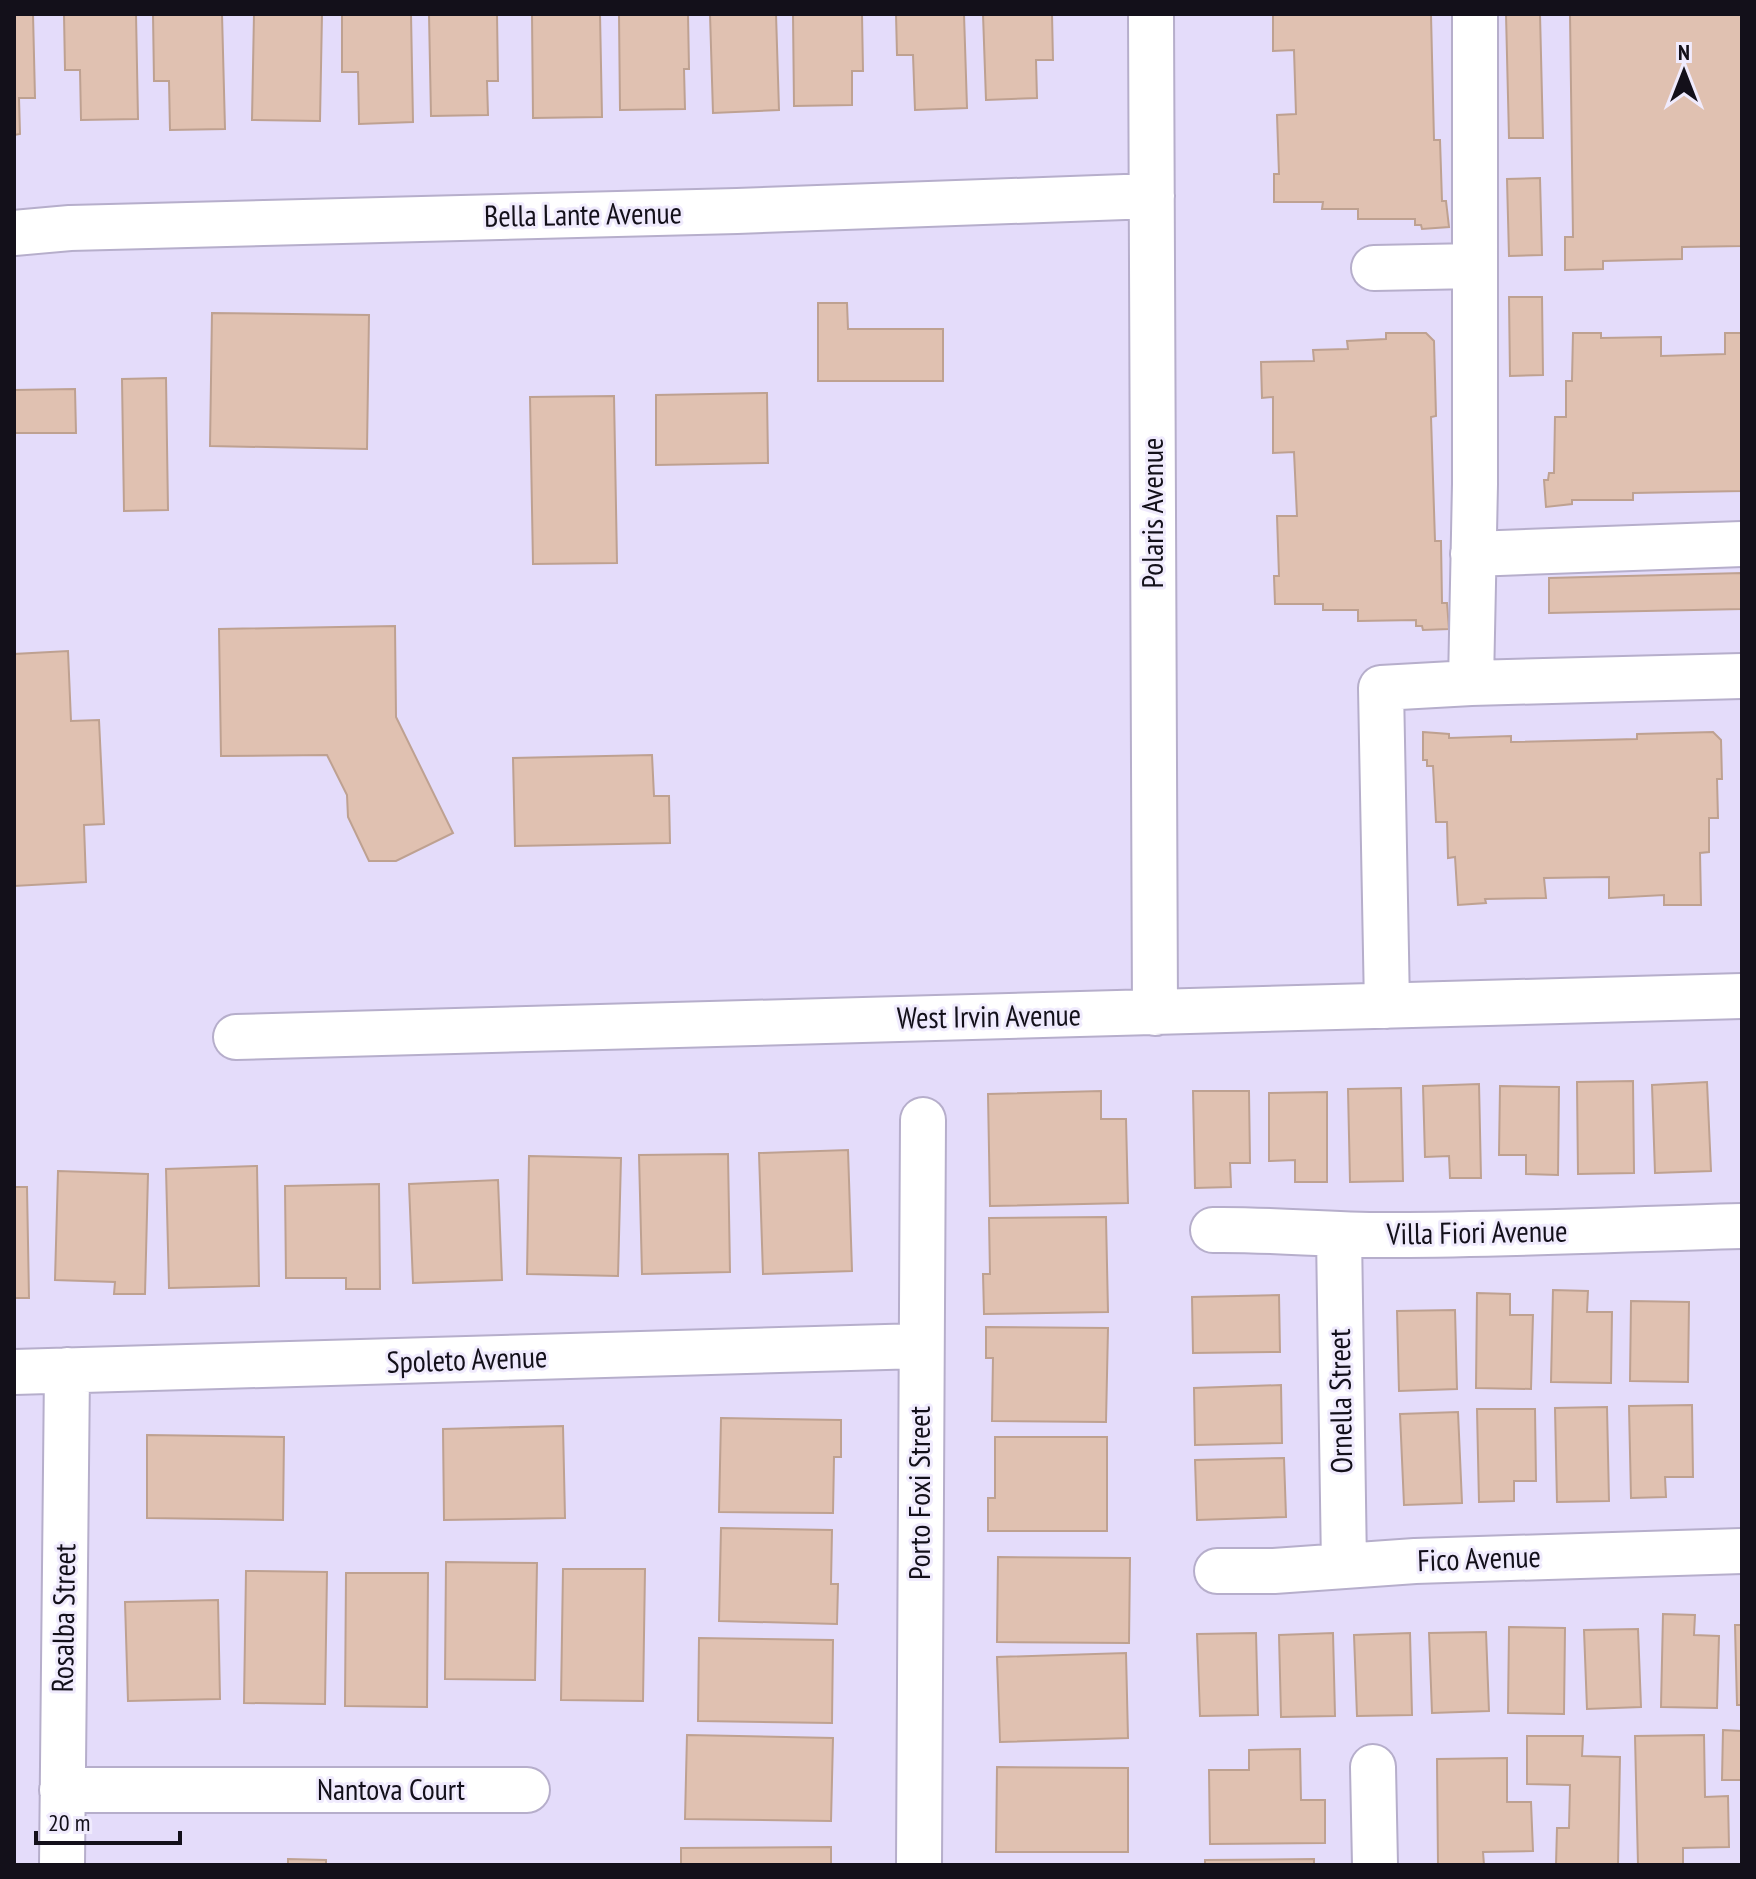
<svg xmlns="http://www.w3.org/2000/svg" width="1756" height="1879" font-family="'PT Sans Narrow',sans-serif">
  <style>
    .building { fill: #e0c1b1; stroke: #bea191; stroke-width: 2 }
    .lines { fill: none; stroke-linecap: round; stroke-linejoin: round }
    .minor-casing { stroke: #b6aecb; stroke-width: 48 }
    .minor { stroke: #fff; stroke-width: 44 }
    .labels { text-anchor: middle; stroke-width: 6; stroke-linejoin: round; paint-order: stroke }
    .street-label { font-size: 30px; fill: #13101a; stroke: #f0ebfd }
  </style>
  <rect width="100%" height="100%" fill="#e4dcfa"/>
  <path class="building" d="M14 14H33L35 98H19L20 134 14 135Z
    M64 14H136L138 119 81 120 80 70H65Z
    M153 14H222L225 129 170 130 169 81H154Z
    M254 14H322L320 121 252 120Z
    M342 14H411L413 122 359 124 358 72H342Z
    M429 14H497L498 81H487L488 115 431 116Z
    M532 14H600L602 117 533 118Z
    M619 14H688L689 69H684L685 109 620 110Z
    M710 14H776L779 110 713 113Z
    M793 14H862L863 71H852V105L794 106Z
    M896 14H964L967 108 915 110 913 55H897Z
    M983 14H1052L1053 60H1036L1037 98 986 100Z
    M1273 14H1436L1431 15 1434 140H1440L1442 201H1446L1449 227 1422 229 1421 225H1415V219H1358V209H1322L1323 202H1274V174H1279L1277 115 1296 114 1294 50 1273 51Z
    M1506 14H1540L1543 138H1509Z
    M1570 14H1742V246L1682 247V259L1603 261V269L1565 270V237H1573Z
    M1540 178 1542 255 1509 256 1507 179Z
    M1509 297H1542L1543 375 1510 376Z
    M818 303H847L848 329H943V381H818Z
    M212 313 369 315 367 449 210 446Z
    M1386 333H1426L1434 341 1436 416 1431 417 1435 541H1441L1442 603H1447L1449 629 1423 630 1422 626H1416V620L1358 621V610H1323V604H1275L1274 576H1279L1277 516H1297L1294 452 1273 453V397L1262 398 1261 362 1314 361 1313 350 1348 349 1347 341 1386 339Z
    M1573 333H1601V338L1661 337V356L1725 354V333H1742V491L1633 493V500H1572V504L1546 507 1544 480H1548L1549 473H1554L1555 417H1566V381H1572Z
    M166 378 168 510 124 511 122 379Z
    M75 389 76 433H14V390Z
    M767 393 768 463 656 465V395Z
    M614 396 617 563 533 564 530 397Z
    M1742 573V609L1549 613V578Z
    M395 626 396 717 453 833 396 861H369L348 817 347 795 327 755 221 756 219 629Z
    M68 651 71 721 99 720 104 824 84 825 86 882 14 886V654Z
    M1423 732 1449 734V738L1511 736V742L1637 739V734L1713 732 1721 740 1722 779H1717L1718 818H1709V852L1700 853 1701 905H1664V895L1609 898V877L1544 878 1546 898 1485 899 1486 903 1458 905 1455 857 1448 858 1447 822H1436L1433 766H1427V760H1423Z
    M652 755 654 796H669L670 843 515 846 513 758Z
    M1633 1081 1634 1173 1578 1174 1577 1082Z
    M1707 1082 1711 1171 1655 1173 1652 1085Z
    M1479 1084 1481 1178H1450L1449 1156 1425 1157 1423 1086Z
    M1500 1086 1559 1087 1558 1175 1526 1174V1155H1499Z
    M1401 1088 1403 1181 1350 1182 1348 1089Z
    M1101 1091V1119H1126L1128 1203 990 1206 988 1094Z
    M1193 1091H1249L1250 1163H1230L1231 1187 1195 1188Z
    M1327 1092V1182H1295V1160L1269 1161V1093Z
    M848 1150 852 1271 763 1274 759 1153Z
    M728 1154 730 1272 642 1274 639 1155Z
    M529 1156 621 1158 618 1276 527 1274Z
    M257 1166 259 1286 169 1288 166 1169Z
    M58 1171 148 1174 145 1294H114L115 1282 55 1280Z
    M498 1180 502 1280 413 1283 409 1184Z
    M379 1184 380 1289H346V1278H286L285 1186Z
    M14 1187H27L29 1298H14Z
    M1106 1217 1108 1312 984 1314 983 1274H990L989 1218Z
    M1553 1290 1588 1291 1587 1312H1612L1611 1383 1551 1382Z
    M1477 1293 1510 1294V1315H1533L1531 1389 1476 1388Z
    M1279 1295 1280 1352 1193 1353 1192 1297Z
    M1631 1301 1689 1302 1688 1382 1630 1381Z
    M1455 1310 1457 1389 1399 1391 1397 1311Z
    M986 1327 1108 1328 1106 1422 992 1421 993 1358H986Z
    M1281 1385 1282 1443 1195 1445 1194 1388Z
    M1692 1405 1693 1477H1665L1666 1497 1631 1498 1629 1406Z
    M1607 1407 1609 1501 1557 1502 1555 1408Z
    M1477 1409H1535L1536 1481H1514V1501L1479 1502Z
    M1458 1412 1462 1503 1404 1505 1400 1414Z
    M721 1418 841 1420V1457H834L833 1513 719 1512Z
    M563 1426 565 1518 444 1520 443 1429Z
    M147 1435 284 1437 283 1520 147 1518Z
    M995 1437H1107V1531H988V1498H995Z
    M1284 1458 1286 1517 1197 1520 1195 1460Z
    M721 1528 832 1530 831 1584H838L837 1624 719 1621Z
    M998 1557 1130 1558 1129 1643 997 1642Z
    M446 1562 537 1563 535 1680 445 1679Z
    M563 1569H645L643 1701 561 1700Z
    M246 1571 327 1572 325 1704 244 1703Z
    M346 1573H428L427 1707 345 1706Z
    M218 1600 220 1699 128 1701 125 1602Z
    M1663 1614 1695 1615 1694 1635 1719 1636 1717 1708 1661 1707Z
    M1735 1625H1742V1705H1737Z
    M1509 1627 1565 1628 1564 1714 1508 1713Z
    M1638 1629 1641 1707 1587 1709 1584 1630Z
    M1486 1632 1489 1711 1432 1713 1429 1633Z
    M1256 1633 1258 1715 1200 1716 1197 1634Z
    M1333 1633 1335 1716 1281 1717 1279 1635Z
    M1410 1633 1412 1715 1357 1716 1354 1635Z
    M699 1638 833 1640 832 1723 698 1721Z
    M1126 1653 1128 1738 1000 1742 997 1657Z
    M1723 1730 1742 1731V1780H1722Z
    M687 1735 833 1738 831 1821 685 1819Z
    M1704 1735 1705 1797 1728 1796 1729 1847 1683 1848V1865H1638L1635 1736Z
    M1527 1736H1583L1582 1756 1620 1757 1618 1865H1556L1557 1828H1569L1570 1785 1527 1784Z
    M1300 1749 1301 1800H1325V1843L1210 1844 1209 1770H1249V1750Z
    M1507 1758V1802H1531L1533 1851 1483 1852 1484 1865H1438L1437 1759Z
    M997 1767 1128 1768V1852H996Z
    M831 1847V1865H681V1848Z
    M288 1859 326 1860V1865H288Z
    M1314 1859V1865H1205V1860Z"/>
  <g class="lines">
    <g class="minor-casing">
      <path id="minor" d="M1151 14 1155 1013
        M14 233 70 228 737 211 1152 196
        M1374 268 1475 266
        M1473 554 1742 544
        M1471 683 1475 484V14
        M1387 1006 1381 688 1471 683 1742 676
        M236 1037 1742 996
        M1213 1230C1274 1229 1334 1236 1395 1235 1511 1235 1627 1229 1742 1226
        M1339 1235 1344 1566
        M14 1372 921 1346
        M1217 1571H1274L1415 1561 1742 1551
        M1373 1767 1375 1865
        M62 1790H527
        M62 1865 67 1370
        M919 1865 923 1120"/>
    </g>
    <use href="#minor" class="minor"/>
  </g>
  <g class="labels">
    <g class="street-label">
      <text transform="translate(583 215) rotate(-1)" y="10">Bella Lante Avenue</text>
      <text transform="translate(1153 513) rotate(-90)" y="10">Polaris Avenue</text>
      <text transform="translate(989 1017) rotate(-1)" y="10">West Irvin Avenue</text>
      <text transform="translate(1477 1233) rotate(-1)" y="10">Villa Fiori Avenue</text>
      <text transform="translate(467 1360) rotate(-2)" y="10">Spoleto Avenue</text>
      <text transform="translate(1341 1401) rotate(-91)" y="10">Ornella Street</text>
      <text transform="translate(920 1493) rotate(-90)" y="10">Porto Foxi Street</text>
      <text transform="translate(1479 1559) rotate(-2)" y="10">Fico Avenue</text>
      <text transform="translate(64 1618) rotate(-89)" y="10">Rosalba Street</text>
      <text x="391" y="1800">Nantova Court</text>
    </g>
  </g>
  <rect width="1756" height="1879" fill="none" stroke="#13101a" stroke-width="32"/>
  <g transform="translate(1684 72)" stroke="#f0ebfd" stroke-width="6" paint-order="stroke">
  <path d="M0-6L14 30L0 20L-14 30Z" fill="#13101a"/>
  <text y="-12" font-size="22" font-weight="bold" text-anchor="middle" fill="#13101a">N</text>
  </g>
  <path d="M36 1831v12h144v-12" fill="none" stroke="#13101a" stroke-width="4"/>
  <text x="48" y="1831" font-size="24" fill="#13101a" stroke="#f0ebfd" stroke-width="6" paint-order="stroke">20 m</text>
</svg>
